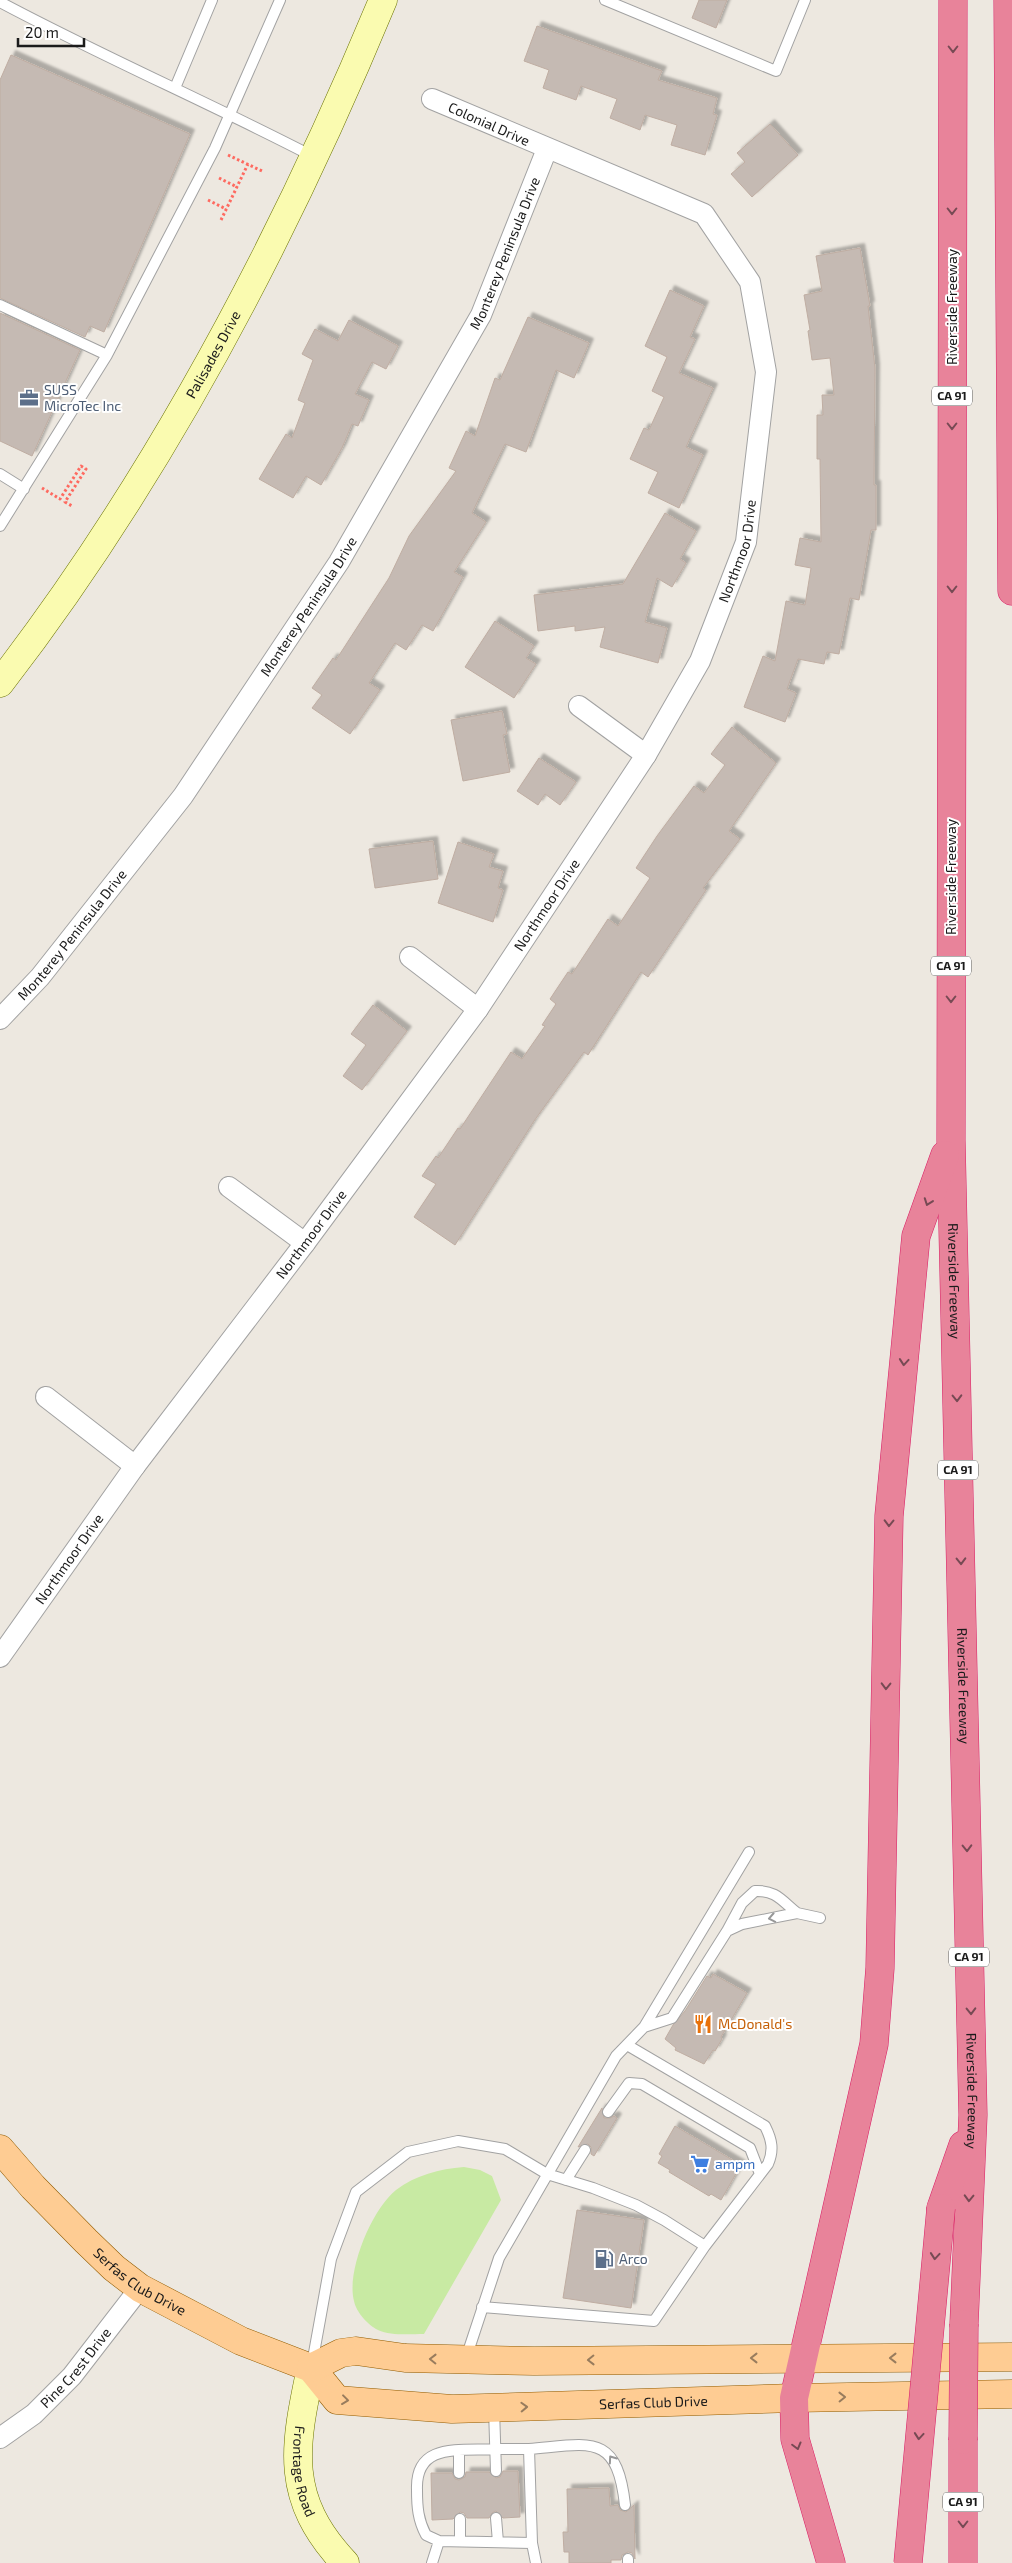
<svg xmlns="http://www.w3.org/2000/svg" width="1012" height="2563" font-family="'Exo 2',sans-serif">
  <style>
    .grass { fill: #c8eaa3 }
    .building { fill: #c5bab3; stroke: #bfada2; filter: url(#shadow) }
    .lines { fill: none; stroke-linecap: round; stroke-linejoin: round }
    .lane-casing { stroke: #a2a2a2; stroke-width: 12 }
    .street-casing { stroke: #a2a2a2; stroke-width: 22 }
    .secondary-casing { stroke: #6a7201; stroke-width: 29 }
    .primary-casing { stroke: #925c00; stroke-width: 29 }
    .highway-casing { stroke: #da1e65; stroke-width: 29 }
    .path { stroke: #fe6a60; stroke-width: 3; stroke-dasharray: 2.5 2.5; stroke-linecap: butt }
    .lane { stroke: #fff; stroke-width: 10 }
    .street { stroke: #fff; stroke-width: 20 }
    .secondary { stroke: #fafbb0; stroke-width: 28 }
    .primary { stroke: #fecc93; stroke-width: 28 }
    .highway { stroke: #e8839a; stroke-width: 28 }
    .highway-bridge-casing { stroke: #da1e65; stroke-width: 29; stroke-linecap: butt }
    .highway-bridge { stroke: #e8839a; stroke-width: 28 }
    .oneway { stroke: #774a54 }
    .oneway2 { stroke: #989898 }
    .oneway3 { stroke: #987c5d }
    .labels { text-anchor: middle; stroke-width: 4; stroke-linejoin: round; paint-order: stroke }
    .shield { fill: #fff; stroke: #5f5f5f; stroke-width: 1 }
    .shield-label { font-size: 12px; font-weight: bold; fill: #1b1b1b }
    .street-label { font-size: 14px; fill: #1b1b1b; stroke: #fff }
    .service-label { font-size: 14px; fill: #4e5e75; stroke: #fff; text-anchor: start }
    .food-label { font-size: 14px; fill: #c56008; stroke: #fff; text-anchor: start }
    .shop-label { font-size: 14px; fill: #366cbe; stroke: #fff; text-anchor: start }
  </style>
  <defs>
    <filter id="shadow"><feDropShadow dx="4.5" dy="-4.5" stdDeviation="1" flood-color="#0004"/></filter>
  </defs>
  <rect width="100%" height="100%" fill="#ede8e0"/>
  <path class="grass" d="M464 2167 480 2170 492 2176 501 2200 424 2334C410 2334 391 2336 378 2330 368 2325 356 2312 354 2301 346 2271 372 2209 396 2190 416 2175 439 2169 464 2167Z"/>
  <path class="building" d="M699 0H727L716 28 692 18Z
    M537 26 662 71 658 80 717 98 713 114 717 115 705 155 671 145 677 125 645 115 640 130 610 118 617 99 581 86 576 100 543 88 549 70 524 61Z
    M11 55 190 134 104 332 90 326 85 337 0 298V80Z
    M770 124 798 155 752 197 731 174 745 162 737 153Z
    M860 248 870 306H868L875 368 874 485H876V530H871L859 600 850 598 839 654 827 652 824 664 798 659 787 689 796 693 785 722 744 707 763 656 775 661 786 601 805 605 811 568 795 565 800 538 821 542 820 459H817V415H823L822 395H834L830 358 812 360 808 331 810 330 804 295 822 291 816 256Z
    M670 290 704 306 690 337 695 339 679 373 713 388 686 447 703 455 679 508 648 493 658 472 630 459 644 428 649 430 664 397 652 391 667 357 645 346Z
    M0 313 80 350 32 456 0 441Z
    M528 317 589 343 574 378 556 370 526 452 505 444 472 513 486 522 454 572 463 577 433 631 422 625 406 650 395 643 369 683 380 690 350 734 312 708 322 695 312 688 333 658 336 660 389 578 409 536 456 471 449 468 466 431 475 436 495 378 500 380Z
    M349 320 398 346 386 369 372 362 355 394 369 400 358 426 352 424 342 448 321 485 306 476 293 498 259 479 286 434 292 438 305 403 298 400 313 360 302 354 315 329 338 341Z
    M665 513 696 531 680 559 686 563 672 587 657 578 645 622 667 628 658 663 600 647 605 627 575 631V626L538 631 534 595 623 584Z
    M495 621 534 646 526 658 536 664 514 698 465 667Z
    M502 711 507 734 503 735 510 772 463 781 451 720Z
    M732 727 776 763 729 831 740 839 703 888 706 890 648 977 641 972 588 1055 584 1052 534 1121 455 1245 414 1217 436 1184 422 1176 436 1156 438 1158 458 1128 460 1129 511 1052 522 1059 545 1026 542 1025 556 1004 550 999 568 972 572 974 608 919 618 926 650 878 636 868 657 836 694 786 704 793 725 765 711 754Z
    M539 758 576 782 560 805 545 794 538 805 517 791Z
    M433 841 438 879 375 888 369 849Z
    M458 842 494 854 489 867 503 871 498 888 503 890 493 922 438 903Z
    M373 1005 407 1031 362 1090 343 1076 366 1045 351 1034Z
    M713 1974 747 1993 721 2037 722 2039 715 2051 713 2050 704 2064 675 2050 676 2048 665 2039 673 2025 685 2011 707 1976 711 1978Z
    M602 2108 604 2118H610L614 2116 617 2118 594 2156 591 2154V2147L588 2144 578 2147Z
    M675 2126 741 2165 721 2200 711 2194 709 2196 669 2172 670 2170 658 2163 662 2156 659 2154Z
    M577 2210 644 2220 631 2308 563 2298Z
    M503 2471H518L520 2517 503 2518 496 2511 492 2513 489 2518H467L464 2513 460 2512 453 2519 432 2520 431 2473H452L455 2479 459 2480 465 2477 466 2472H489L496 2478 500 2477Z
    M609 2488 610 2506 618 2505 620 2510 626 2512 634 2505 635 2559 632 2553 628 2552 622 2555 621 2560H611V2563H569V2552H564L563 2532H568L567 2489Z"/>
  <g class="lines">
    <g class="lane-casing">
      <path id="lane" d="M605 0 776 71 805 0
        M0 2C103 57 210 103 314 157
        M175 88 212 0
        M0 305 107 355
        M0 474 24 489
        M0 526 107 355 215 148 280 0
        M727 1931 742 1903 755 1891C776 1890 782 1901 797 1913
        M644 2027 672 2018 727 1931 742 1924 797 1913 820 1918
        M608 2112 629 2083 642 2084 750 2148 760 2174
        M566 2180 585 2150
        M482 2307 654 2321 705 2246 768 2164C774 2150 772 2140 765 2126L627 2045
        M466 2358 499 2258 616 2056 644 2027 749 1852
        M312 2364 331 2259 356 2192 408 2152 458 2141 505 2149 547 2174 593 2188 636 2205 664 2220 705 2246
        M494 2409 496 2471
        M495 2449H529L532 2543 439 2541 426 2535C418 2520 417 2507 417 2490 415 2442 460 2451 495 2449Z
        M529 2449C590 2444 617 2432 625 2505
        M459 2473V2451
        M496 2518 498 2542
        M460 2519V2541
        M532 2543 536 2563
        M432 2563 439 2541
        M628 2563V2559"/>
    </g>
    <g class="street-casing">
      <g id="street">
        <path d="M579 706 646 755"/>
        <path d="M410 957 478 1009"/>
        <path id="s1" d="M0 1019 40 977 183 796 339 562 481 315 547 149"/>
        <path d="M229 1187 305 1243"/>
        <path d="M46 1397 135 1466"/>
        <path id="s2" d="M0 1657 135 1466 305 1243 478 1009 646 755 700 661 746 542 766 372 750 282 704 214 432 99"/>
        <path id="s3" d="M0 2438 34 2414 72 2376 140 2288"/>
      </g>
    </g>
    <g class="secondary-casing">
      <g id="secondary">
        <path id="s4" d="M0 683C159 477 284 239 383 0"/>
        <path id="s5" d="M311 2368C294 2448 284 2498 345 2563"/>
      </g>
    </g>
    <g class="primary-casing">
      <g id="primary">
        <path id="s6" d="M0 2149 33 2187 86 2241 114 2268 140 2288 241 2341 311 2368 337 2400 452 2409 794 2398 1012 2394"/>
        <path d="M311 2368 341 2353 356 2351 405 2358 534 2361 1012 2357"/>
      </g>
    </g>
    <g class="highway-casing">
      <g id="highway">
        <path id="s7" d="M953 0 951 1140 973 2115 964 2324"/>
        <path d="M1008 0 1012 591"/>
        <path d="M941 2208 963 2145"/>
        <path d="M831 2563 795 2439 794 2398 874 2044 880 1968 889 1516 916 1236 945 1155"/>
        <path d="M963 2563V2440"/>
      </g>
    </g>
    <path class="path" d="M228 155 262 171
      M219 178 237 187
      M208 200 226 209
      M221 220 248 164
      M42 488 60 499 81 466 86 469 65 502 72 506"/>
    <use href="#lane" class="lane"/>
    <use href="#street" class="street"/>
    <use href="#secondary" class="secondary"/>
    <use href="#primary" class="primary"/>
    <use href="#highway" class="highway"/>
    <g class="highway-bridge-casing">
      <path id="highway-bridge" d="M963 2440 964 2324
        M908 2563 941 2208"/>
    </g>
    <use href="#highway-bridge" class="highway-bridge"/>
  </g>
  <defs><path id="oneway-chevron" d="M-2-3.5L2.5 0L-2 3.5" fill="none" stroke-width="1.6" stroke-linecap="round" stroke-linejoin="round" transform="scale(1.25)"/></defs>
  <g class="oneway">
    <use href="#oneway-chevron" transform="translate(953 49) rotate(90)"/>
    <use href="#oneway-chevron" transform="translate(952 211) rotate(90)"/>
    <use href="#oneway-chevron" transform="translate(952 426) rotate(90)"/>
    <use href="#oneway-chevron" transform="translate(952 589) rotate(90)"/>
    <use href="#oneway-chevron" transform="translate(951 999) rotate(90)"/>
    <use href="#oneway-chevron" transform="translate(928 1202) rotate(110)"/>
    <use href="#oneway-chevron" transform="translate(904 1362) rotate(95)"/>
    <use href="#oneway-chevron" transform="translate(957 1398) rotate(89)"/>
    <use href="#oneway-chevron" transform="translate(889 1523) rotate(91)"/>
    <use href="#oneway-chevron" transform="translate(961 1561) rotate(89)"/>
    <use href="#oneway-chevron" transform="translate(886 1686) rotate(91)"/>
    <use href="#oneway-chevron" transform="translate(967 1848) rotate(89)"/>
    <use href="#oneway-chevron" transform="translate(971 2011) rotate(89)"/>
    <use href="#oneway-chevron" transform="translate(969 2198) rotate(92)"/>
    <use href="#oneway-chevron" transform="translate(935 2256) rotate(95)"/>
    <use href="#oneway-chevron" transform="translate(919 2436) rotate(95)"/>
    <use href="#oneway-chevron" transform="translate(797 2446) rotate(75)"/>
    <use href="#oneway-chevron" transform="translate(963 2524) rotate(90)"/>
  </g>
  <g class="oneway2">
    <use href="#oneway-chevron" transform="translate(772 1918) rotate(169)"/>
    <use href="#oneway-chevron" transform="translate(612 2459) rotate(-125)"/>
  </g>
  <g class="oneway3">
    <use href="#oneway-chevron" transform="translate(754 2358) rotate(180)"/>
    <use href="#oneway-chevron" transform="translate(893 2358) rotate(180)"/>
    <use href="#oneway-chevron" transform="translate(433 2359) rotate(-179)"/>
    <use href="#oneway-chevron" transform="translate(591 2360) rotate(179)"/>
    <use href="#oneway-chevron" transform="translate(842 2397) rotate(-1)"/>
    <use href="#oneway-chevron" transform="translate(345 2400) rotate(7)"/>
    <use href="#oneway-chevron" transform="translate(524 2407) rotate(-2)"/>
  </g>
  <defs>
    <g id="office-bare" transform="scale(1.5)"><path d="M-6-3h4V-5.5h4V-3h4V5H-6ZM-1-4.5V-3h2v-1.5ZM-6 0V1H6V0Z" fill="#5c6f8a" stroke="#fff" stroke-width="2.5" paint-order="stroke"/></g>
    <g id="restaurant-bare" transform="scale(1.5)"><path d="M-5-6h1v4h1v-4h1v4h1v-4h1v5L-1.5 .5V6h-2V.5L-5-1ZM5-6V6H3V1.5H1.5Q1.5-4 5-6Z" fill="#e8710a" stroke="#fff" stroke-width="2.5" paint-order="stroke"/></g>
    <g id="supermarket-bare" transform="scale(1.5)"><path d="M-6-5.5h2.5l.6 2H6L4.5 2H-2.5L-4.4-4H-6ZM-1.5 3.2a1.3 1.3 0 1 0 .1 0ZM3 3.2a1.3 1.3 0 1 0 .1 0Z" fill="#3f7fe0" stroke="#fff" stroke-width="2.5" paint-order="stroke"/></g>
    <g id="fuel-bare" transform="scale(1.5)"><path d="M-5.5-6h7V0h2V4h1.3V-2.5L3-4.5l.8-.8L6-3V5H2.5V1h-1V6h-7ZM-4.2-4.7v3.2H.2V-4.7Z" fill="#5c6f8a" stroke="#fff" stroke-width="2.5" paint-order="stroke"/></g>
  </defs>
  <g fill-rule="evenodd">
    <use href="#office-bare" x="29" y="398"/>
    <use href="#restaurant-bare" x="703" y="2024"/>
    <use href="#supermarket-bare" x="700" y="2164"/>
    <use href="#fuel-bare" x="604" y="2259"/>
  </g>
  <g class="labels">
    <g class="shield">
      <rect x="932" y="386.5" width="40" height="19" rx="4"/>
      <rect x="931" y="956.5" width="40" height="19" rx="4"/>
      <rect x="938" y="1460.5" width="40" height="19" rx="4"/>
      <rect x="949" y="1947.5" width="40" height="19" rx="4"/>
      <rect x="943" y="2492.5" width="40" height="19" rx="4"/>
    </g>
    <g class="shield-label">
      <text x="952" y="400">CA 91</text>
      <text x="951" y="970">CA 91</text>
      <text x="958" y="1474">CA 91</text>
      <text x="969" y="1961">CA 91</text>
      <text x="963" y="2506">CA 91</text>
    </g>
    <g class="street-label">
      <text transform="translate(489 124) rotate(24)" y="5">Colonial Drive</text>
      <text dy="5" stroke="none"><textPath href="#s1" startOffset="921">Monterey Peninsula Drive</textPath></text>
      <text transform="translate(952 307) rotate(-90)" y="5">Riverside Freeway</text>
      <text dy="5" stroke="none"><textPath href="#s4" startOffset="392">Palisades Drive</textPath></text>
      <text dy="5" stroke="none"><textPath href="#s2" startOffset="1335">Northmoor Drive</textPath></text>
      <text dy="5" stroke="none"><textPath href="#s1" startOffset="516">Monterey Peninsula Drive</textPath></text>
      <text transform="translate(951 877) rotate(-90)" y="5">Riverside Freeway</text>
      <text dy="5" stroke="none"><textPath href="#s2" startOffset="930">Northmoor Drive</textPath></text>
      <text dy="5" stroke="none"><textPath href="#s1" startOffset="111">Monterey Peninsula Drive</textPath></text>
      <text dy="5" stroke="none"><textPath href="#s2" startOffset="525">Northmoor Drive</textPath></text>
      <text dy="5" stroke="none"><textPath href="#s7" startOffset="1281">Riverside Freeway</textPath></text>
      <text dy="5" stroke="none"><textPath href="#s2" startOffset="120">Northmoor Drive</textPath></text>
      <text dy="5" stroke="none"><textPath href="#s7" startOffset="1686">Riverside Freeway</textPath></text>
      <text dy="5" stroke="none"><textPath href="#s7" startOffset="2091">Riverside Freeway</textPath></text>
      <text dy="5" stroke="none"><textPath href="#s6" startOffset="194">Serfas Club Drive</textPath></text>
      <text dy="5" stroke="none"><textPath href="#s3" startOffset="104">Pine Crest Drive</textPath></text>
      <text dy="5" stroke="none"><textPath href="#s6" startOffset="745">Serfas Club Drive</textPath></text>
      <text dy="5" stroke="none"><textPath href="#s5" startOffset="105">Frontage Road</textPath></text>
    </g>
    <g class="service-label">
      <text x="44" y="395">SUSS<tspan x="44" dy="16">MicroTec Inc</tspan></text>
      <text x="619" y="2264">Arco</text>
    </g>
    <g class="food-label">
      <text x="718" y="2029">McDonald's</text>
    </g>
    <g class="shop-label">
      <text x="715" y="2169">ampm</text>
    </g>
  </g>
  <path d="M18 38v8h66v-8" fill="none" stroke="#1b1b1b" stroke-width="2.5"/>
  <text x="25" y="38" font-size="15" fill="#1b1b1b" stroke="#ffffff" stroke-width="4" paint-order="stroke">20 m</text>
</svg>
